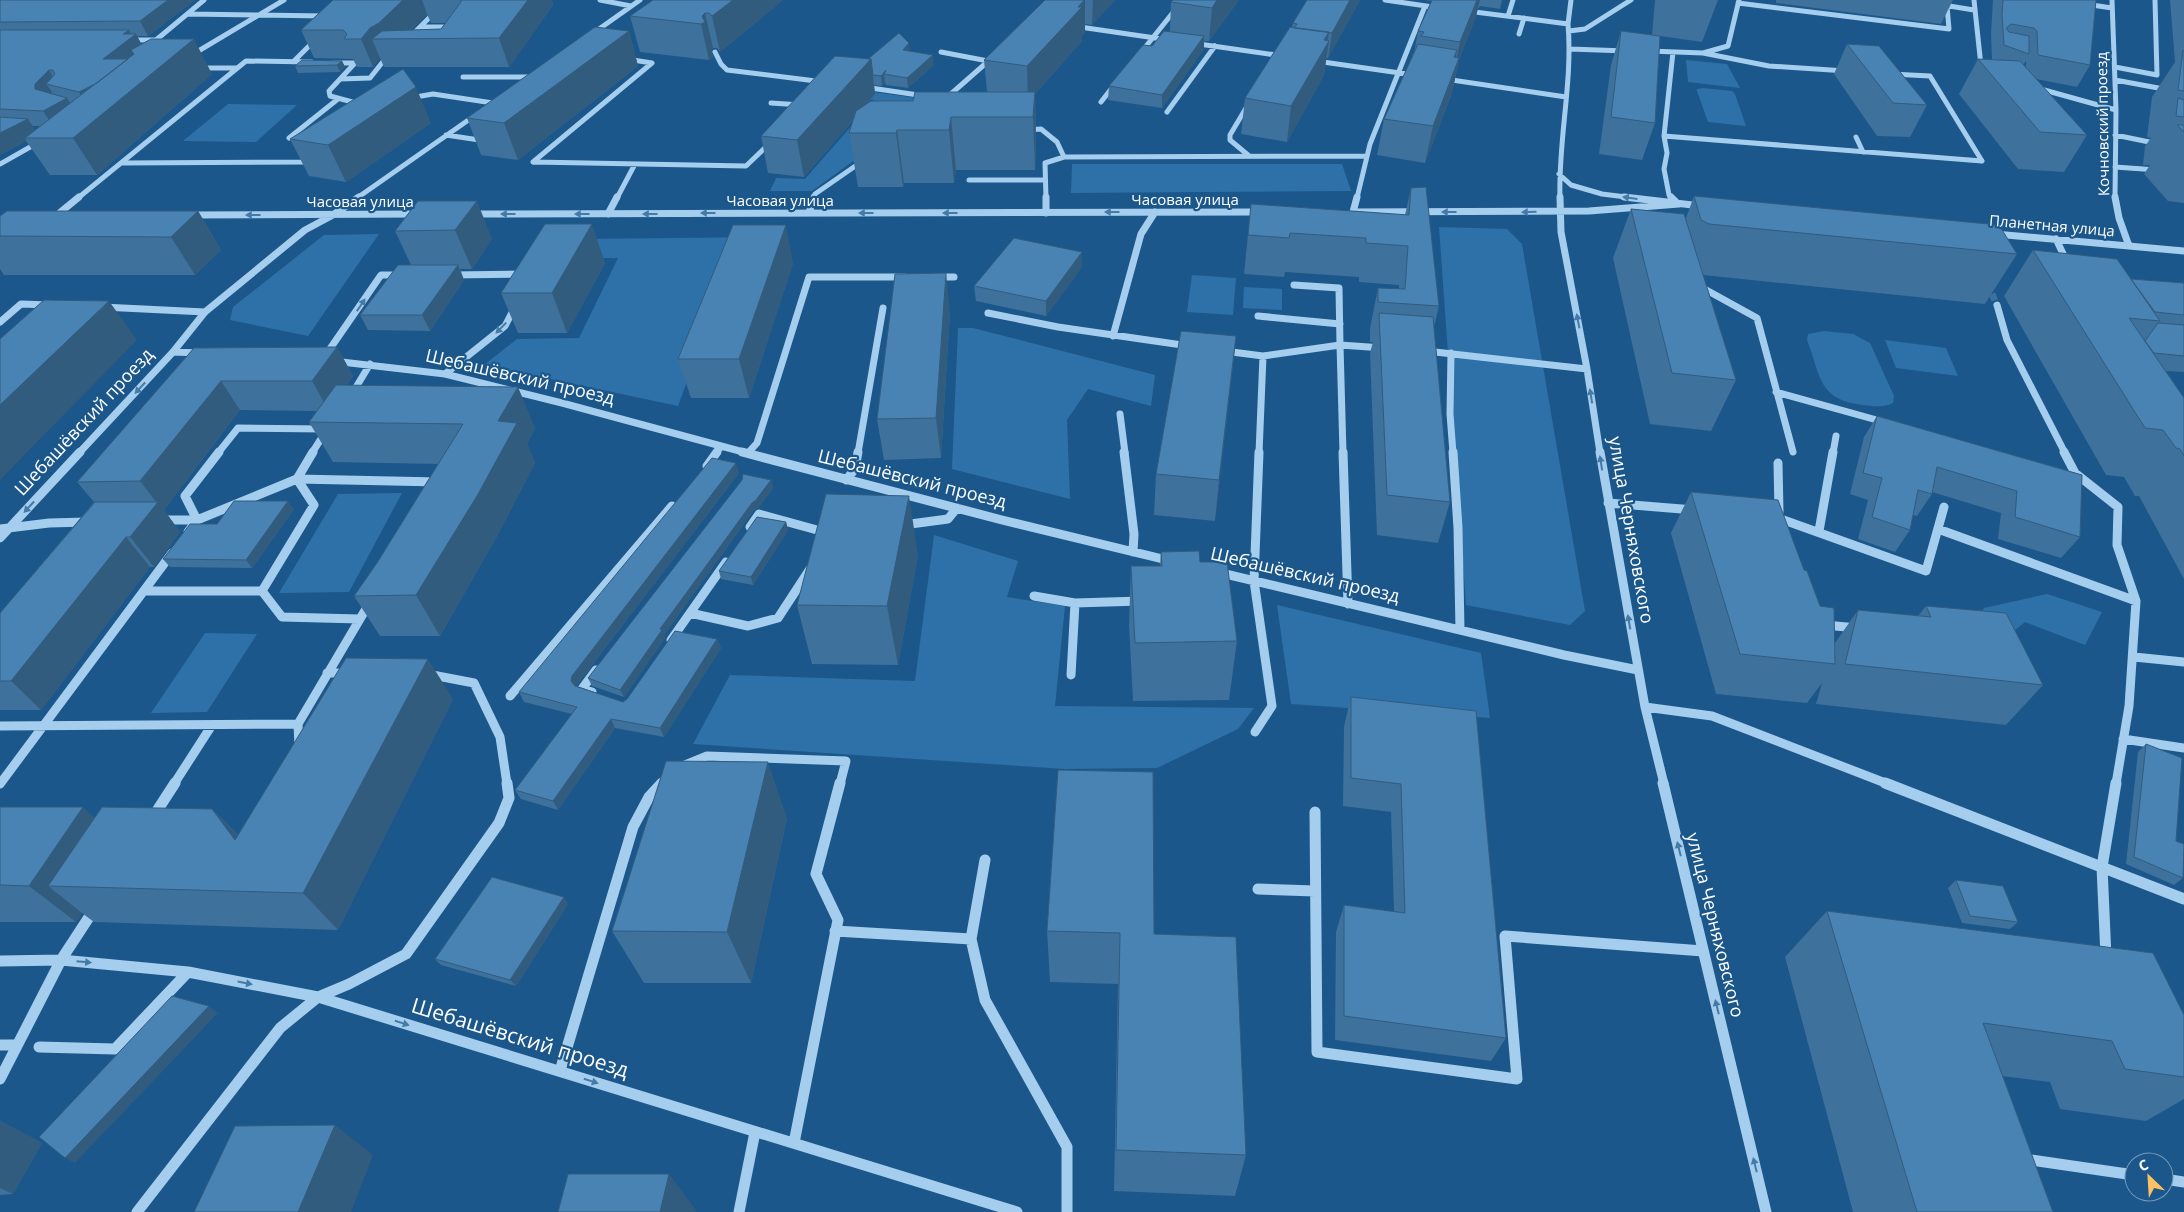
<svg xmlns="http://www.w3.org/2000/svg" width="2184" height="1212" font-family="'Open Sans',sans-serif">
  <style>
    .green { fill: #2e71a8 }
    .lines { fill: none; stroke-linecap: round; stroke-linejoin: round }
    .minor-tunnel { stroke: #3d709c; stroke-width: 7; stroke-dasharray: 7 3; stroke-linecap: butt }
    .minor-far3 { stroke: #a5cded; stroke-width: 5 }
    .minor-far2 { stroke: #a5cded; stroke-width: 7 }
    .minor-far1 { stroke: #a5cded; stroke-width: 9 }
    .minor { stroke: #a5cded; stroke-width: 11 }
    .wall { fill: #3e719b; fill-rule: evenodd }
    .shaded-wall { fill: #325c7e }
    .building { fill: #4883b4; stroke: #325c7e }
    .oneway { fill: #447aa8 }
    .labels { text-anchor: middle; stroke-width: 4.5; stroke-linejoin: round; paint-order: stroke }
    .far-street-label { font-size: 15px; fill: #fff; stroke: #1b578a }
    .street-label { font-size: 18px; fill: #fff; stroke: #1b578a }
    .near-street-label { font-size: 21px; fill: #fff; stroke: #1b578a }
  </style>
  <rect width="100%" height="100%" fill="#1b578a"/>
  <path class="green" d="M1686 60 1727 64 1740 88 1688 82Z
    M842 88 933 100 921 112 812 191H770L776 178 805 179 874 100 834 94Z
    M1703 88 1732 91 1735 94 1746 126 1708 122 1697 91V89Z
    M228 104 297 105 256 142 183 141Z
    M1072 164H1342L1351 191 1071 193Z
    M1439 227 1507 229 1522 244 1585 611 1570 625 1466 605Z
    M379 234 308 336 230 320 233 307 324 235Z
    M773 237 731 261 678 406 484 365 517 339 579 338 618 258H570L580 239Z
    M1192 275 1236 278 1233 315 1187 312Z
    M1244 287 1282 289V310L1243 308Z
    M958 328H973L1155 375 1151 406 1088 389 1067 420 1070 499 952 469Z
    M1824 331 1853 334 1870 343 1894 396 1893 403C1884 408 1873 406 1863 405 1818 400 1821 376 1807 340L1808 334Z
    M1885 340 1946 348 1958 376 1896 368Z
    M402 493 349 592 279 593 338 494Z
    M934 535 1018 561 1007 597 1065 606 1055 706 1254 708 1238 729 1157 768 1065 769 693 744 730 675 915 681Z
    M2047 594 2102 612 2085 645 2025 622 1995 646 1968 635 1984 608Z
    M1277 605 1481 653 1490 718 1291 704Z
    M205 633 257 634 207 712 151 713Z"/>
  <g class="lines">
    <path class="minor-tunnel" d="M1992 294 1997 305"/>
    <path class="minor-far3" d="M600 0 631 6
      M1385 0 1440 8
      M1974 0 1981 66 1983 67
      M2112 0 2116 110 2115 198
      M1738 3 1949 29 1947 6
      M2085 4 2112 8
      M1943 5 1974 10
      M1467 11 1568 24C1573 82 1558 140 1560 198
      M188 14 259 15
      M258 15 325 16
      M1508 16 1513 0
      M1568 24 1571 0
      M1073 26 1169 40
      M420 27H455
      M1569 31 1585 29 1631 0
      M592 34 640 0
      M1519 34 1524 18
      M410 37 437 10 454 0
      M129 40H156L204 0
      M1192 43 1283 56
      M1570 49 1626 51
      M1649 51 1703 53 1728 46 1739 0
      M715 52 721 64 727 70 824 82
      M941 52 988 61
      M1703 53 1769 66 1846 71
      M1139 55 1183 0
      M190 56 284 0
      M1316 61 1414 75
      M293 62 316 39
      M332 63H355L329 91 330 96 360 104
      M2115 67 2157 75 2155 0
      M199 68H236
      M1891 74 1930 76 1982 161
      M463 77H529
      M340 79 370 78 385 59 390 56
      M1445 79 1566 97
      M2115 80 2169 90
      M864 87 925 96
      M2037 88 2116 110
      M410 98 433 94 493 103
      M944 100 993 57
      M1101 102 1115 84
      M771 103 801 105
      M1167 112 1215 46
      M1026 130 1041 129 1057 142 1064 157 1045 163 1046 198
      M446 135 486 141
      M2115 135 2159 144
      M1664 136 1982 161
      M1856 137 1863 152
      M289 138 338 99
      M1248 155 1230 140V135L1249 103
      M1064 157 1367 156
      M533 162 746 166 771 142
      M533 162 652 63 626 59
      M121 163 308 162 311 160
      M0 164 39 142
      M2115 167 2157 170
      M1559 174 1571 185 1602 194 1634 198
      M969 180H1045
      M78 198 246 61 312 62
      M357 198 477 114
      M617 198 635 164
      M814 198 815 194 864 160
      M1357 198 1370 144 1425 6
      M1672 198 1669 195 1664 169 1667 153 1664 136 1673 52"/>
    <path class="minor-far2" d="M1046 197V213
      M1560 197 1561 232 1587 369 1600 453
      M1624 197 1701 206
      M1671 197 1678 204
      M2115 197 2119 218 2129 246
      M1353 212 1589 211 1679 204
      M1353 212 1357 197
      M809 213 814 197
      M470 214 1262 212
      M608 214 617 197
      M57 215 79 197
      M190 215 420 214
      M1995 234 2184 251
      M2056 239 2068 264
      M452 275 524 274
      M936 277H954
      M1699 286 1757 318 1793 452
      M1997 305 2007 340 2065 453
      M102 307 205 312
      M988 313 1058 327 1189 346
      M1258 316 1340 324
      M0 322 21 304 49 305
      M1113 336 1141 234 1155 212
      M1224 351 1263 356 1340 345 1339 288 1294 285
      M1426 351 1587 369
      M173 352 200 353
      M1451 353 1450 414 1453 453
      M325 356 381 275H402
      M333 361 445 374 562 403 747 453
      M445 374 505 326 516 305
      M1776 392 1884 422
      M352 394 370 364
      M1120 414 1125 453
      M79 453 173 352 205 312 305 230 333 215 359 197
      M218 453 238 428 325 429
      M312 453 326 431
      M716 453 721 446
      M748 453 757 443 809 277H905
      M858 453 883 308
      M1259 453 1263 356
      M1343 453 1340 345 1383 348
      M1833 453 1836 436"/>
    <path class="minor-far1" d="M742 452 1002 520 1171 561
      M1124 452 1134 534 1133 552
      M1343 452 1348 604
      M1453 452 1458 528 1460 630
      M1600 452 1645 707 1664 784
      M2064 452 2075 473 2118 507 2117 545 2136 601 2129 706 2116 784
      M1778 463 1779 512
      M707 466 717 452
      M297 479 439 482
      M846 480 855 469 858 452
      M1608 503 1694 510
      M1775 517 1926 571 1944 507
      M160 520H197L185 496 219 452
      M903 525 948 519 957 508
      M750 527 759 514 828 533
      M0 529 49 523 87 522
      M1938 529 2136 601
      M1819 531 1833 452
      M188 532 197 520 297 479 313 452
      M0 538 80 452
      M726 562 690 613 748 626 778 618 810 569
      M1217 572 1564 655 1638 670
      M144 591H262L282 617 360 619
      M262 591 314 505 297 479
      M1034 596 1075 603
      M1824 625 1858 628
      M671 640 690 613
      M2134 657 2184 662
      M327 673H347
      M427 674 474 683 500 737 507 784
      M1071 675 1075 603 1141 601
      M592 692 582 689 596 670
      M510 696 672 506
      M1645 707 1712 716 1888 784
      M0 726 298 724
      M1255 732 1272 706 1254 581 1259 452
      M2123 739 2184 748
      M299 746 298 724 370 602
      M685 765 707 756 846 761 840 784
      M0 784 172 553
      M174 784 212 725
      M661 784 665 780"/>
    <path class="minor" d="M1663 783 1766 1212
      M1885 783 2184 899
      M1315 812 1317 1052 1517 1079 1505 936 1703 951
      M153 817 175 783
      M985 860 971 939 985 1000 1067 1147V1212
      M1258 889 1315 891
      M835 931 971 939
      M2106 957 2102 867 2116 783
      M0 961 61 960 188 972 318 997 1017 1212
      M0 1045H17
      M39 1047 115 1049 188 972
      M560 1071 633 827 649 797 662 783
      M0 1079 61 960 95 908
      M794 1143 838 920 816 874 840 783
      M2024 1159 2134 1175
      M2164 1179 2184 1182
      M137 1212 280 1028 318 997 349 984 406 954 499 823 509 798 507 783
      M739 1212 755 1132"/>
  </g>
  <path class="wall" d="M0 0H195L148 36H137L141 44 212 74 97 175H50L26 141 0 155ZM32 126H41L35 130Z
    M333 0H552L553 5 509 67H384L380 58 373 67H357L353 59 314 58 301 30ZM427 14 431 23H446L441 29 411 30Z
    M783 0 720 52 717 48H713L711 51 713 58 709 60 640 52 630 16Z
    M1045 0H1115L1092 25 1085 24V32L1082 36V41L1035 94 1036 144 1035 170H956L954 183H904L903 187H858L849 133 854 119 804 177 768 173 761 136 868 59 910 51 934 65 908 88 886 85 885 82 882 86 874 85 875 94 866 105 913 101 987 92 984 60Z
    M1173 0H1239L1209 41H1204V49L1162 108 1108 100 1109 86 1152 46 1170 31 1171 2Z
    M1307 0H1360L1328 58H1326L1324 75 1287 142 1241 134 1245 98 1292 27 1293 23Z
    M1424 0H1502L1500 9 1480 6 1479 8H1478L1476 16 1459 60 1452 93 1425 163 1377 155 1384 119 1414 53 1418 31 1432 1Z
    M1655 0H1718L1702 42 1660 36 1655 123 1642 160 1599 154 1611 65 1621 31 1652 35Z
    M1776 0H1953L1941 24 1776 3Z
    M1993 0H2096L2090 65 2077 87 2036 79 2087 135 2064 172 2018 169 1959 94 1978 59 1992 60 1991 34ZM2026 61V67L2023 65Z
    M2170 0H2184V203L2168 201 2144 174 2150 165H2143L2145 146 2151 138 2147 137 2152 97 2175 62Z
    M629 31 638 66 518 160 481 155 467 118Z
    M1847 44 1927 105 1910 137 1877 136 1834 74Z
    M342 61 345 67 340 72 298 73 295 66Z
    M431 123 346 182 309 176 290 139Z
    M1411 188 1439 306 1434 327 1450 502 1438 543 1377 535 1370 353 1373 342H1370V328L1378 288 1399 289V285L1359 282V277L1285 272 1284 277 1244 274 1251 204 1405 215Z
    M1694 196 2017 254 1985 304 1703 275 1736 380 1711 431 1650 424 1613 258 1631 209 1686 218Z
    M418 201 492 239 472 269H460L464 280 430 331 368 330 360 315 411 265 395 231Z
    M198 211 221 250 195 275H4L0 269V216Z
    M2033 250 2131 279 2184 283V372L2166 371 2184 398V579L2139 496H2135L2124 477 2106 475 2004 296Z
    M1082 252V267L1046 316 976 301 974 286Z
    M605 263 567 333H518L501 293Z
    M793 263 749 398H691L678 359Z
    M950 312 941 458 884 460 877 419Z
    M1236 336 1215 521 1154 515 1156 474Z
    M337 347 353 376 347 385 535 428 527 444 535 463 497 536 440 636H380L354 596 377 563 438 464 333 462 309 422 317 411 240 410 164 510 180 532 154 567H150L41 710H0V613L94 502 77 482 194 348Z
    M1877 416 2082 475 2080 537 2061 558 1998 539 2001 513 1932 492V494L1917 516 1913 515 1910 530 1895 552 1858 539 1868 500 1850 494 1864 437Z
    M739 473 577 685V686L623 702 717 639 721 648 664 737 615 728 558 810 521 799 515 790 572 714 524 702 519 692Z
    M771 480 773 488 758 508 754 510 664 635 665 638 624 697 592 686 588 678Z
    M1691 492 1804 570 1820 606 1835 643 1858 610 1918 616 1926 606 2043 685 2006 725 1816 704 1822 683 1807 703 1716 694 1671 533Z
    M294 509 252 568 170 567 163 559 217 524Z
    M786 522 788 530 753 585 721 579 719 571Z
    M1161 552 1200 562 1237 641 1229 700 1133 701 1129 625 1131 566H1160Z
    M918 555 898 665 812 664 797 605Z
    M1351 697 1476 711 1506 1038 1491 1061 1335 1040 1336 932 1344 905 1394 912 1391 812 1343 806 1344 726Z
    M453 699 338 930 94 922 82 913 76 922H0V807L95 818 212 809 238 835Z
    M2146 744 2176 841 2183 878 2174 885 2126 864 2138 752Z
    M1058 770 1154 934 1246 1155 1235 1196 1114 1191 1118 984 1050 982 1047 931Z
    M787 818 751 983H644L612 931Z
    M1956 880 2018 922 2010 929 1962 923 1948 888Z
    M568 904 516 986 441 965 435 959Z
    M1827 911 2184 1015V1099L2146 1121 2060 1109 2050 1082 2002 1076 2053 1212H1853L1785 957Z
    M0 1121 42 1143 13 1194 0 1195Z"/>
  <path class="shaded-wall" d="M168 0H195L148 36 140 21Z
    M403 0H422L427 14 403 39H372L380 58 373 67 361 39 370 28Z
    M528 0H552L553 5 509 67 499 38Z
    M733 0H783L720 52 712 16Z
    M1084 0H1085V32L1082 36V41L1035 94 1036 144 1035 170 1033 117 1028 102 1027 66Z
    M1093 0H1115L1092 25Z
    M1217 0H1239L1209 41 1212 8Z
    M1350 0H1360L1328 58 1332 33Z
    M1477 0H1480L1476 16 1459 60 1452 93 1425 163 1433 126 1454 57 1457 50 1450 82 1453 74 1460 42Z
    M705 13 713 48 711 51 713 58 709 60 701 24 702 16Z
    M129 30 132 36 136 34 144 49 112 74 103 59 123 34Z
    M629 31 638 66 518 160 504 123Z
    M1329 32 1327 43 1329 41 1324 75 1287 142 1291 106Z
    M1204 36V49L1162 108V95Z
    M194 39 212 74 97 175 73 138Z
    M909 43 910 53 903 50Z
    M933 55 934 65 908 88 907 78Z
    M871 59 875 94 804 177 797 140Z
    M342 61 345 67 340 72 337 65Z
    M138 62 89 107 79 92Z
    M49 70 58 85 46 84 52 92 44 99 35 89V84Z
    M886 70 884 74 885 82 882 86 881 76Z
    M416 87 431 123 346 182 328 145Z
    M67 98 77 114 53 126 43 111Z
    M951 117 956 170 954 183 949 130Z
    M28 119 38 134 25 138 26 141 0 155V133Z
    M897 130 904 183 903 187 896 133Z
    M477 201 492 239 472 269 455 230Z
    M198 211 221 250 195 275 171 237Z
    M592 224 605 263 567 333 552 293Z
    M786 225 793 263 749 398 739 359Z
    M1082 252V267L1046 316V301Z
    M458 265 464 280 430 331 422 315Z
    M946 273 950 312 941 458 936 418Z
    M109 301 137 340 0 480V405Z
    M1236 336 1232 376 1215 521 1219 480Z
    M337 347 353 376 329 411 312 381Z
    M221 381 240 410 164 510 180 532 154 567 130 537 157 503 140 481Z
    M518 387 535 428 527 444 535 463 497 536 440 636 416 595 498 421Z
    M736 463 739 473 577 685 576 690 571 681 572 676Z
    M771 480 773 488 758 508 754 510 664 635 665 638 624 697 620 690 660 629 752 503Z
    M909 496 918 555 898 665 887 606Z
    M288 501 294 509 252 568 246 560Z
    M786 522 788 530 753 585 751 577Z
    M126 537 150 567 41 710 11 681Z
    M717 639 721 648 664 737 660 728Z
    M428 659 453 699 338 930 303 893Z
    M611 719 615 728 558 810 553 801Z
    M768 762 787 818 751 983 727 932Z
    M83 807 126 845 48 886 82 913 76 922 29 886Z
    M212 809 249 847 235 840Z
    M564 897 568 904 516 986 510 980Z
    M209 1006 218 1013 75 1163 65 1158Z
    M0 1121 42 1143 13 1194 0 1188Z
    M335 1125 373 1155 351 1212H298Z
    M669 1174 696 1210V1212H660Z"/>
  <path class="building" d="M0 0H168L140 21 0 22Z
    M333 0H403L379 23 370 28 361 39H344L347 34 343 30H301Z
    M461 0H528L499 38 372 39 382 31 441 29 461 2Z
    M653 0H733L712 16 709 13H705L702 16 705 22 701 24 630 16Z
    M1045 0H1084L1078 7H1082L1027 66 984 60Z
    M1173 0H1217L1212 8 1171 2Z
    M1307 0H1350L1332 33 1294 28 1297 24 1293 23Z
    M1432 0H1477L1460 42 1421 36 1424 32 1418 31Z
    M2003 0H2096L2090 65 2038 55 2037 31 2034 28 2011 24 2006 28 2009 32 2029 36V54L2004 45 2002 14Z
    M595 27 629 31 504 123 467 118Z
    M1290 27 1329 32 1324 40 1329 41 1291 106 1245 98Z
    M0 30H129L123 34H136L103 59H128L97 83 79 92 46 84 55 74 53 70H49L35 84V89L67 98 43 111 0 109Z
    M1164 31 1204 36 1162 95 1109 86 1143 45 1152 46Z
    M1621 31 1660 36 1655 123 1611 117Z
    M899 33 909 43 903 50 933 55 907 78 884 74 886 70 881 76 873 75 871 59H868Z
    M151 39H194L73 138H25L134 54 131 50Z
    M1418 44 1457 50 1454 57 1459 58 1433 126 1384 119Z
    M1847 44 1879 46 1927 105 1893 103Z
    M2183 50 2184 51V91L2178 90Z
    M835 56 871 59 797 140 761 136Z
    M1978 59 2020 61 2087 135 2040 132Z
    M302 60 342 61 337 65 295 66Z
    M403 69 416 87 328 145 290 139Z
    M915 92H1035L1033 117H951L949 130H897L896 133H849L856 111 871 101H913Z
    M2178 98 2184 100V117L2176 116Z
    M0 117 28 119 0 133Z
    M2177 125H2184V132Z
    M1426 187 1439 306 1378 302V288L1405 289 1408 246 1366 243V238L1290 233 1289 238 1248 235 1251 204 1409 215 1411 188Z
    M1694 196 1999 225 2017 254 1709 224 1701 220Z
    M418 201H477L455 230 395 231Z
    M1631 209 1684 214 1736 380 1672 373Z
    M7 211H198L171 237 0 236V216Z
    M545 224H592L552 293H501Z
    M733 225H786L739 359H678Z
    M1014 238 1082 252 1046 301 974 286Z
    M2033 250 2117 259 2160 321 2129 318 2184 398V456L2180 449 2176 448 2163 430 2145 428Z
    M398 265H458L422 315H360Z
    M946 273 936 418 877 419 895 274Z
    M2131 279 2184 283V315L2155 312Z
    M44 300 109 301 0 405V339Z
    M1379 313 1433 317 1450 502 1387 495Z
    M2158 323 2184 325V356L2154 353 2145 341Z
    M1181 331 1236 336 1219 480 1156 474Z
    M337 347 312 381H221L140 481 77 482 194 348Z
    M336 385 518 387 498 421 517 423 477 496 416 595 354 596 377 563 463 424 309 422Z
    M1877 416 2082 475 2080 537 2015 517 2017 491 1937 467 1932 494 1918 490 1910 530 1872 517 1882 478 1863 473Z
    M712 458 736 463 572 676 571 681 575 686 623 702 627 699 675 631 717 639 660 728 611 719 553 801 515 790 577 707 519 692Z
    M743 474 771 480 756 500 752 503 660 629 662 630 620 690 588 678 742 480Z
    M1691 492 1778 500 1804 570 1807 571 1820 606 1834 608 1835 664 1740 654Z
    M826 494 909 496 887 606 797 605Z
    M234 501H288L246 560 163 559 190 524H217Z
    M95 502H158L130 537H126L11 681H0V613Z
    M757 517 786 522 751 577 719 571Z
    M1199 551 1200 562H1227L1237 641 1135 643 1131 566H1162L1161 552Z
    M1926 606 2006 613 2043 685 1845 664 1858 610 1931 617Z
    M346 658 428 659 303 893 48 886 102 807 212 809 235 840Z
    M1351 697 1476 711 1506 1038 1344 1016V905L1405 913 1401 784 1351 778Z
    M2146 744 2182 758 2176 841 2184 844 2183 878 2134 857Z
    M666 761 768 762 727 932 612 931Z
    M1058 770 1153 772 1154 934 1236 937 1246 1155 1116 1150 1120 933 1047 931Z
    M0 807H83L29 886 0 885Z
    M492 877 564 897 510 980 435 959Z
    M1956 880 2003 886 2018 922 1970 916Z
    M1827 911 2153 953 2184 1015V1077L2125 1069 2112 1041 1983 1023 2053 1212H1917Z
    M172 996 209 1006 65 1158 39 1137Z
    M335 1125 298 1212H194L235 1126Z
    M568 1174H669L660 1212H558Z"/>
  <defs><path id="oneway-solid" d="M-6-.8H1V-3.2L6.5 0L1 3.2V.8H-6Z" transform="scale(1.25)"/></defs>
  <g class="oneway">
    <use href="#oneway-solid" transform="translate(1630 198) rotate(-172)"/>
    <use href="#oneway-solid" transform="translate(1112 212) rotate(180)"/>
    <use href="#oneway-solid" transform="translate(1449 212) rotate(-180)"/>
    <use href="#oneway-solid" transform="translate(1529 212) rotate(179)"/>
    <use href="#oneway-solid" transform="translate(708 213) rotate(180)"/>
    <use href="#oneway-solid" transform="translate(866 213) rotate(180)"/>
    <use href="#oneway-solid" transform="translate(950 213) rotate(180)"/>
    <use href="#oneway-solid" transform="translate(508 214) rotate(180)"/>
    <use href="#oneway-solid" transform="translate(582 214) rotate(180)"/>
    <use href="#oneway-solid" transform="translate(650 214) rotate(180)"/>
    <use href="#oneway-solid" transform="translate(253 215) rotate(180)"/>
    <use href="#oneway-solid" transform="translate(361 305) rotate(-56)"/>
    <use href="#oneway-solid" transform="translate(1578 321) rotate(-101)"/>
    <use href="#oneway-solid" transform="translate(501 328) rotate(134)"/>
    <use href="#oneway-solid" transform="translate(140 388) rotate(133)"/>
    <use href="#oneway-solid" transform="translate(1591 396) rotate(-99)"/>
    <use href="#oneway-solid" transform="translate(1601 463) rotate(-99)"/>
    <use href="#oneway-solid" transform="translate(29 507) rotate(133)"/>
    <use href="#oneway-solid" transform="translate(1629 622) rotate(-100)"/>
    <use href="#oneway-solid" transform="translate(1679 849) rotate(-104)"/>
    <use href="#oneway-solid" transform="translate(84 962) rotate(5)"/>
    <use href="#oneway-solid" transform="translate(245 983) rotate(11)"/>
    <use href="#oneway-solid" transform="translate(1717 1007) rotate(-104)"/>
    <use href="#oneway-solid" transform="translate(402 1023) rotate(17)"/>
    <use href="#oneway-solid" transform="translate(591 1081) rotate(17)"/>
    <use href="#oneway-solid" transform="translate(1755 1165) rotate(-104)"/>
  </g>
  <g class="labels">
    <g class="far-street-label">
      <text transform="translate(2103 124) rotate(-91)" y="5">Кочновский проезд</text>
      <text x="1185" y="205">Часовая улица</text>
      <text x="780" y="206">Часовая улица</text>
      <text x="360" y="207">Часовая улица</text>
      <text transform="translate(2052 226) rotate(5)" y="5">Планетная улица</text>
    </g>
    <g class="street-label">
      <text transform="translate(520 377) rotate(13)" y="6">Шебашёвский проезд</text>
      <text transform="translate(84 422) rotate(-47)" y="6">Шебашёвский проезд</text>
      <text transform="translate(912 479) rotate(14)" y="6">Шебашёвский проезд</text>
      <text transform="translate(1631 530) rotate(80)" y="6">улица Черняховского</text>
      <text transform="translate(1305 575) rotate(13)" y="6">Шебашёвский проезд</text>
      <text transform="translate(1715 925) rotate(76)" y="6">улица Черняховского</text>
    </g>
    <g class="near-street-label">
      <text transform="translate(520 1038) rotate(17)" y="7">Шебашёвский проезд</text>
    </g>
  </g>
  <g transform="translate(2149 1177) rotate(335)"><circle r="24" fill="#1b578a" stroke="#769ab9"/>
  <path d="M0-4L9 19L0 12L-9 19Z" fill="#fec162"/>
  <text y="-8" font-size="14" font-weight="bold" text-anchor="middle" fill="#ffffff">С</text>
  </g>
</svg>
